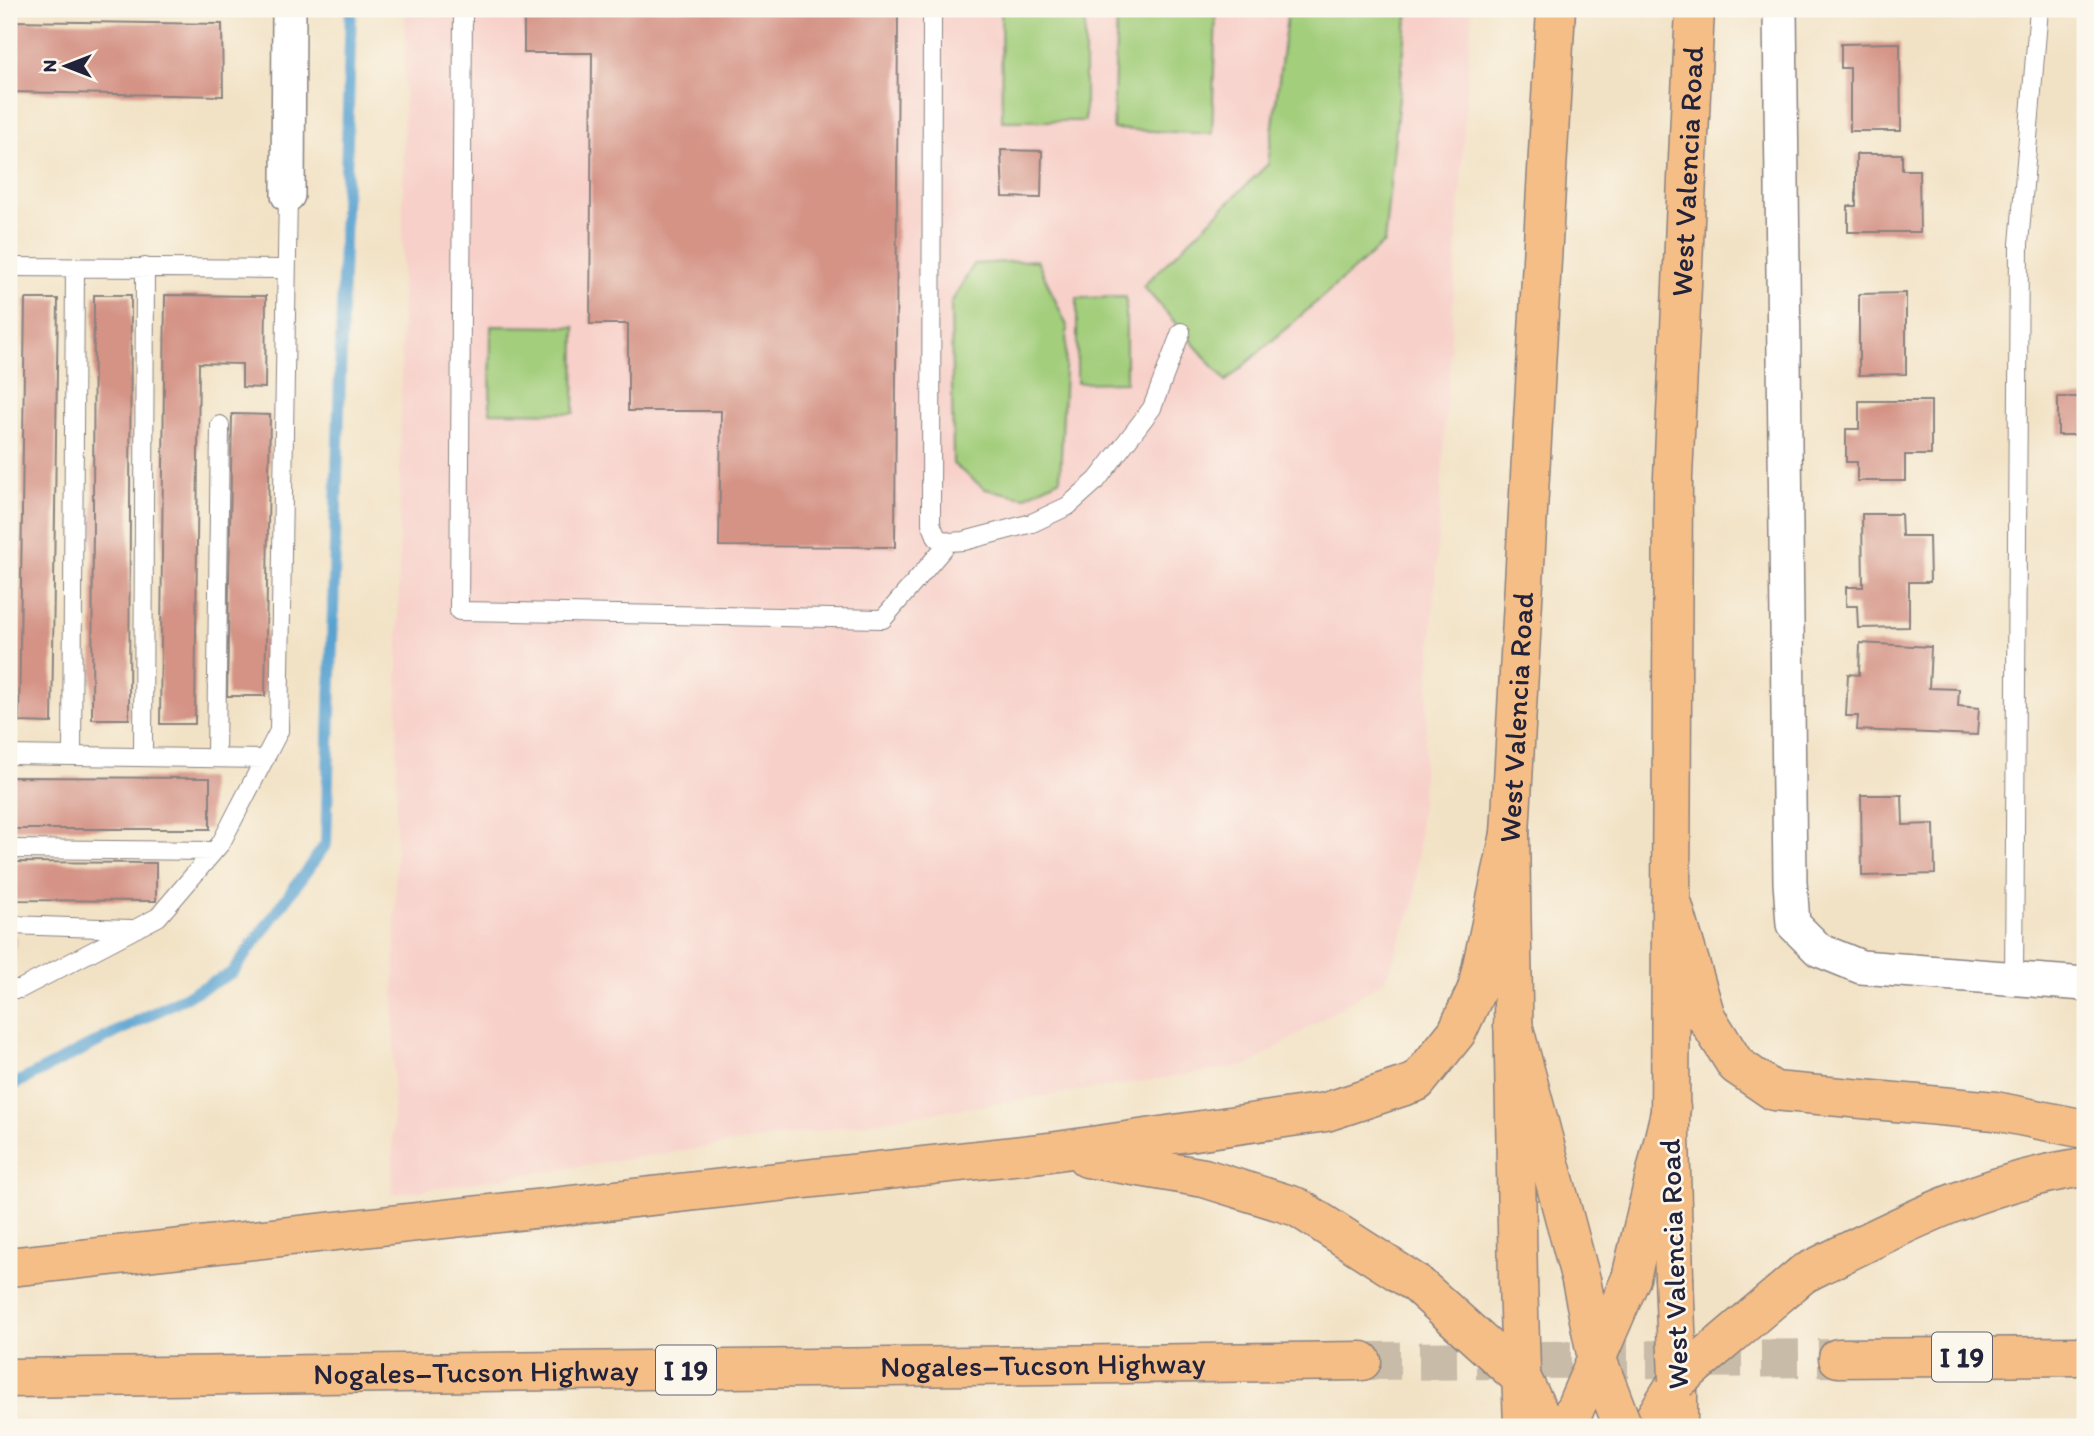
<svg xmlns="http://www.w3.org/2000/svg" width="2094" height="1436" font-family="Itim,sans-serif">
  <style>
    .built { fill: #f7d0c9 }
    .green { fill: #a3ce7b; stroke: #62785b; stroke-width: 2 }
    .lines { fill: none; stroke-linecap: round; stroke-linejoin: round }
    .stream { stroke: #59a2d0; stroke-width: 12 }
    .building { fill: #d49385 }
    .motorway-tunnel { stroke: #c8bca9; stroke-width: 38; stroke-dasharray: 38 19; stroke-linecap: butt }
    .service-casing { stroke: #8a8280; stroke-width: 20 }
    .minor-casing { stroke: #8a8280; stroke-width: 36 }
    .primary-casing { stroke: #8a8280; stroke-width: 41 }
    .motorway-casing { stroke: #8a8280; stroke-width: 41 }
    .service { stroke: #fff; stroke-width: 18 }
    .minor { stroke: #fff; stroke-width: 33 }
    .primary { stroke: #f6be87; stroke-width: 38 }
    .motorway { stroke: #f6be87; stroke-width: 38 }
    .primary-bridge-casing { stroke: #8a8280; stroke-width: 41; stroke-linecap: butt }
    .motorway-bridge-casing { stroke: #8a8280; stroke-width: 41; stroke-linecap: butt }
    .primary-bridge { stroke: #f6be87; stroke-width: 38 }
    .motorway-bridge { stroke: #f6be87; stroke-width: 38 }
    .labels { text-anchor: middle; stroke-width: 5; stroke-linejoin: round; paint-order: stroke }
    .shield { fill: #fbf7ec; stroke: #636270; stroke-width: 2 }
    .shield-label { font-size: 28px; font-weight: bold; fill: #22223b }
    .street-label { font-size: 30px; fill: #22223b; stroke: #fbf7ec }
  </style>
  <rect width="100%" height="100%" fill="#fbf7ec"/>
  <filter id="ink" filterUnits="userSpaceOnUse"><feTurbulence type="fractalNoise" baseFrequency=".0143" numOctaves="2"/><feDisplacementMap in="SourceGraphic" scale="14" xChannelSelector="R" yChannelSelector="G"/><feConvolveMatrix kernelMatrix="1 2 1 2 8 2 1 2 1" color-interpolation-filters="sRGB"/></filter>
  <filter id="wash" filterUnits="userSpaceOnUse"><feTurbulence type="fractalNoise" baseFrequency=".00686" numOctaves="4" result="noise"/><feDisplacementMap in="SourceGraphic" scale="28" xChannelSelector="R" yChannelSelector="G"/><feGaussianBlur stdDeviation="1.57" result="paint"/><feColorMatrix in="noise" values="0 0 0 0 0 0 0 0 0 0 0 0 0 0 0 0 0 1.4 0 .05"/><feComposite in="paint" operator="in"/></filter>
  <g filter="url(#wash)">
    <rect width="100%" height="100%" fill="#f2e2c5"/>
    <path class="built" d="M405 9H1472L1415 900 1386 979 1250 1065 392 1195Z"/>
    <path class="green" d="M1001 9H1085V121H1002Z
      M1117 9H1216L1212 134 1113 129Z
      M1288 9H1408L1384 243 1226 381 1143 286 1268 164Z
      M1037 260 1067 326 1060 479 1024 497 985 489 953 464 951 303 974 264Z
      M1126 297V382L1077 383V298Z
      M491 326 575 327 574 413 490 412Z"/>
    <g class="lines">
      <path class="stream" d="M9 1087 232 973 326 844 351 9"/>
    </g>
    <g id="blocks">
      <path class="building" d="M524 9H898L895 547 719 546 721 411H628V324H590L592 53H524Z
        M9 21 222 24 223 96 9 92Z
        M1900 43 1901 131H1850V68H1841V44Z
        M1001 150 1042 151 1041 198 1003 197Z
        M1856 154H1902V170H1919L1920 232H1848V206H1856Z
        M1906 293V374L1859 375V294Z
        M94 295H131L129 719H92Z
        M165 295 266 296 265 388 242 387V364L199 363 195 724H160Z
        M25 299H58L52 723 19 722Z
        M2058 397H2085V435H2058Z
        M1859 401H1931V455H1905V481H1857V462H1846V429H1859Z
        M232 414 270 415 265 696H227Z
        M1862 514H1901L1902 536H1929L1930 582H1909V627L1858 628 1857 606H1846V587H1863Z
        M1860 643 1931 647 1929 688 1959 689 1958 706 1979 708 1977 735 1857 730 1858 716H1846L1848 674 1859 675Z
        M9 777 210 778V829H9Z
        M1861 795H1902L1903 825 1934 824 1935 874 1862 876Z
        M9 862 156 863V901L9 900Z
        M9 935H16L14 969H9Z"/>
    </g>
  </g>
  <g filter="url(#ink)">
    <use href="#blocks" fill-opacity="0" stroke="#8a8280" stroke-width="2"/>
    <g class="lines">
      <path class="motorway-tunnel" d="M1362 1361 1838 1358"/>
      <g class="service-casing">
        <path id="service" d="M463 9 459 611 883 619 949 542
          M932 9 931 523 937 538 949 542 964 541 1032 523 1068 506 1097 480 1152 408 1181 332
          M9 267 285 269
          M9 755 265 759
          M72 756 75 267
          M143 757 145 267
          M216 758 220 425
          M9 849 214 851
          M9 925 131 929
          M2014 979 2019 244 2039 9
          M9 989H20L158 917 221 843 279 731 288 195"/>
      </g>
      <g class="minor-casing">
        <path id="minor" d="M1780 9 1790 882 1793 924 1819 950 1861 967 2085 984
          M288 195 289 9"/>
      </g>
      <g class="primary-casing">
        <g id="primary">
          <path id="s1" d="M1674 1277 1670 1136 1673 477 1695 9"/>
          <path id="s2" d="M1518 1282 1510 834 1556 9"/>
          <path d="M1678 1380V1427"/>
        </g>
      </g>
      <g class="motorway-casing">
        <g id="motorway">
          <path d="M1673 905 1706 1017 1736 1065 1774 1091 1995 1111 2085 1129"/>
          <path d="M1513 1025 1581 1280"/>
          <path d="M1087 1158 1204 1178 1297 1207 1417 1284"/>
          <path d="M9 1267 1050 1152 1326 1112 1417 1082 1457 1032 1477 989 1510 834"/>
          <path d="M1803 1274C1895 1228 1982 1181 2085 1167"/>
          <path d="M1631 1278 1671 1108"/>
          <path d="M1838 1358 2085 1356"/>
          <path id="s3" d="M9 1378 1362 1361"/>
          <path d="M1649 1427 1678 1380"/>
        </g>
      </g>
      <use href="#service" class="service"/>
      <use href="#minor" class="minor"/>
      <use href="#primary" class="primary"/>
      <use href="#motorway" class="motorway"/>
      <g class="primary-bridge-casing">
        <path id="primary-bridge" d="M1674 1277 1678 1380
          M1518 1282 1523 1427"/>
      </g>
      <g class="motorway-bridge-casing">
        <path id="motorway-bridge" d="M1581 1280 1597 1359 1623 1427
          M1417 1284 1522 1379 1546 1427
          M1678 1380 1803 1274
          M1567 1427 1631 1278"/>
      </g>
      <use href="#primary-bridge" class="primary-bridge"/>
      <use href="#motorway-bridge" class="motorway-bridge"/>
    </g>
  </g>
  <g class="labels">
    <g class="shield">
      <rect x="1932" y="1332.5" width="60" height="49" rx="5"/>
      <rect x="656" y="1345.5" width="60" height="49" rx="5"/>
    </g>
    <g class="shield-label">
      <text x="1962" y="1367">I 19</text>
      <text x="686" y="1380">I 19</text>
    </g>
    <g class="street-label">
      <text dy="10" stroke="none"><textPath href="#s1" startOffset="1106">West Valencia Road</textPath></text>
      <text dy="10" stroke="none"><textPath href="#s2" startOffset="565">West Valencia Road</textPath></text>
      <text transform="translate(1674 1264) rotate(-92)" y="10">West Valencia Road</text>
      <text dy="10" stroke="none"><textPath href="#s3" startOffset="1034">Nogales–Tucson Highway</textPath></text>
      <text dy="10" stroke="none"><textPath href="#s3" startOffset="467">Nogales–Tucson Highway</textPath></text>
    </g>
  </g>
  <rect width="2094" height="1436" fill="none" stroke="#fbf7ec" stroke-width="35"/>
  <g transform="translate(66 66) rotate(270)" stroke="#fbf7ec" stroke-width="5" paint-order="stroke">
  <path d="M0-5L12 26L0 18L-12 26Z" fill="#22223b"/>
  <text y="-10" font-size="19" font-weight="bold" text-anchor="middle" fill="#22223b">N</text>
  </g>
</svg>
